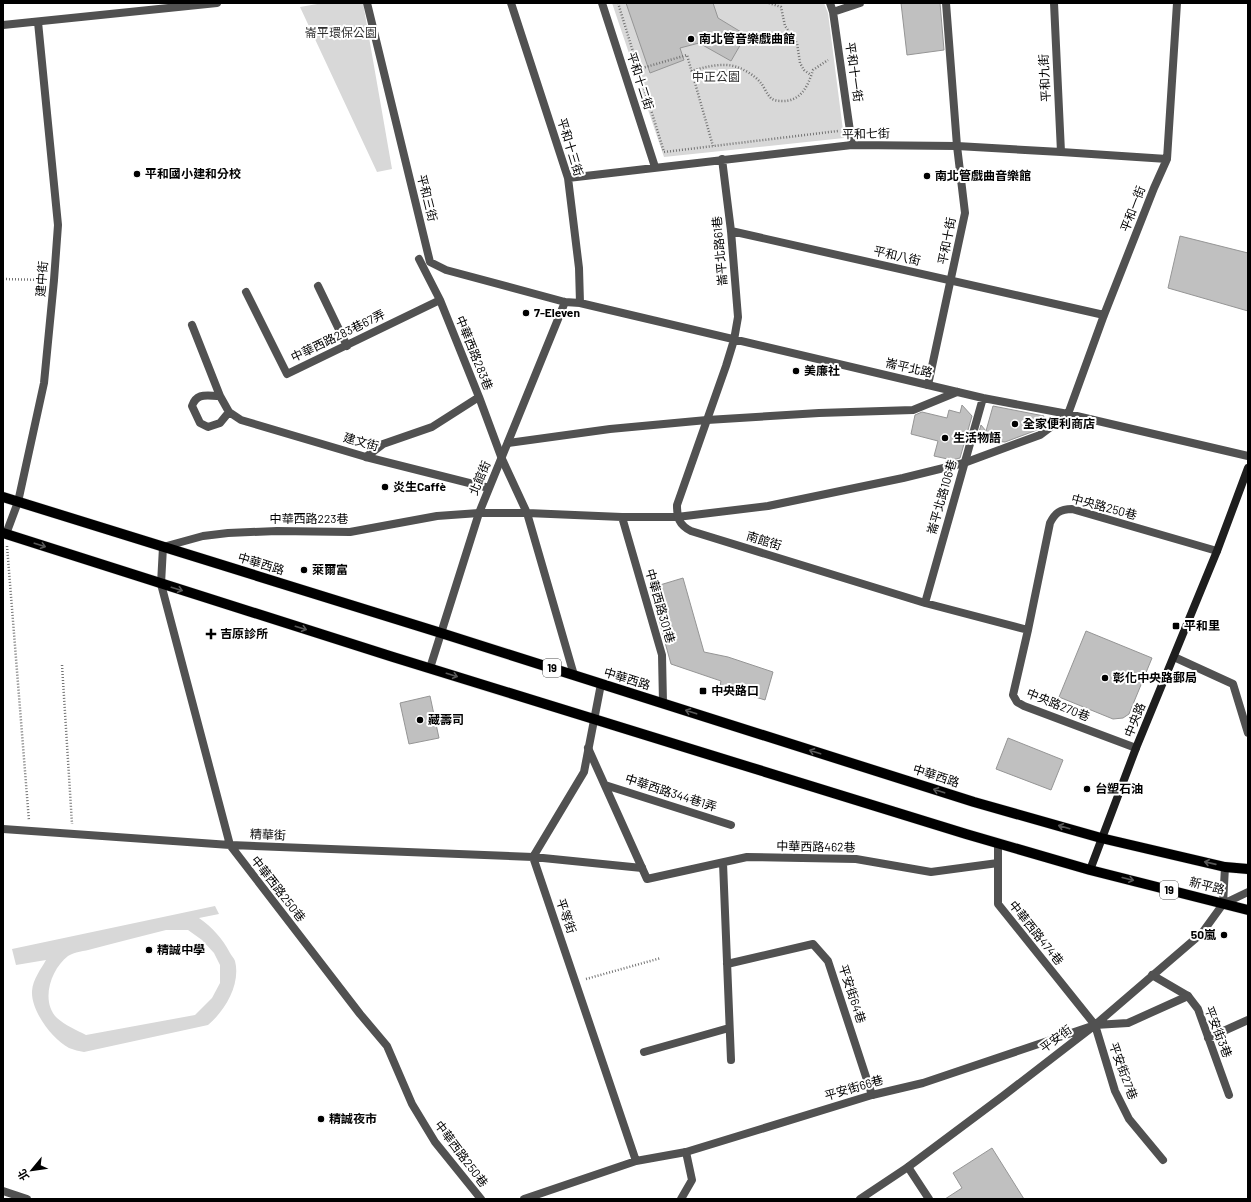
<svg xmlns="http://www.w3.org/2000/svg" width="1251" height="1202" font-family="Barlow,'Noto Sans TC',sans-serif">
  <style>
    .green { fill: #d8d8d8; fill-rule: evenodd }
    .building { fill: #c0c0c0; stroke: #959595 }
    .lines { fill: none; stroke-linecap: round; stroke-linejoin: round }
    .primary-casing { stroke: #dbdbdb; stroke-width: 11 }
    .path { stroke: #737373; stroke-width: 2.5; stroke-dasharray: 1 2; stroke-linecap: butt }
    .lane { stroke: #515151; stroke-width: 8 }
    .street { stroke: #515151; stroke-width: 8 }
    .secondary { stroke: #1e1e1e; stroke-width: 8 }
    .primary { stroke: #000; stroke-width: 10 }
    .oneway { stroke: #595959 }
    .poi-dot { fill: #000; stroke: #fff; stroke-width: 1.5 }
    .labels { text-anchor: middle; stroke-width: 4; stroke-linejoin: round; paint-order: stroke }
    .shield { fill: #fff; stroke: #4c4c4c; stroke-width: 1 }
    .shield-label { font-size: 11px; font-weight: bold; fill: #000 }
    .park-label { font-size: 12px; fill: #2f2f2f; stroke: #fff }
    .poi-label { font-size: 12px; font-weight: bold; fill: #000; stroke: #fff; text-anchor: start }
    .street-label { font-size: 12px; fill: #000; stroke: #fff }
  </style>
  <rect width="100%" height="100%" fill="#fff"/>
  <path class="green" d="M323 3H363L392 169 377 172 300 7Z
    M612 3H824L828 13 844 138 664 157Z
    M215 906 219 914 199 918C213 928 222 938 230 953 231 955 234 958 235 961 241 984 225 1011 208 1025L84 1052C79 1051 74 1050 69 1048 52 1039 31 1011 32 991 33 979 41 969 46 960L16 965 12 949ZM166 930H188L202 940 214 953 220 965V983L212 998 195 1015 86 1035C76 1030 65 1025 57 1018 40 1001 51 969 68 956 74 952 85 951 92 949 116 943 141 936 166 930Z"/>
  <path class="building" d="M626 3H713L718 18 746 35 731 61 699 43 680 48 684 60 650 73Z
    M901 3H940L944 50 907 55Z
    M1180 236 1248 253V311L1168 288Z
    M962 405 972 416 960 458 952 460 934 456 938 441 911 434 915 415 922 412 947 418 949 410 960 413Z
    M993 406 1044 416 1040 428 1037 430 1005 442 977 439 981 425 986 431Z
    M683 578 704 652 728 657 773 672 765 700 720 686 721 681 671 664 650 588Z
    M1086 631 1152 658 1129 714 1123 718 1113 719 1059 697Z
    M430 696 439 738 409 744 400 703Z
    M1008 738 1063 760 1051 790 996 769Z
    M992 1148 1024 1199H945L962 1188 953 1173Z"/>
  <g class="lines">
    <g class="primary-casing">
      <path id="primary" d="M3 497 441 633 974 802 1101 838 1225 867 1248 869
        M3 533 393 657 966 834 1090 870 1248 910"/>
    </g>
    <path class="path" d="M618 3 664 152 838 131 837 130
      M769 3 781 7 785 26 797 43 800 63 804 70 811 75
      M639 69 687 55 713 146
      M691 71C705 67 723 62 737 67 745 70 754 75 760 82 764 86 766 93 770 97 772 100 777 101 781 101 801 102 808 86 813 70L828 60
      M3 279 44 280
      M7 546 29 821
      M62 665 72 824
      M586 979 661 958"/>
    <path class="lane" d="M419 259 440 300 479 397 502 459 527 513 574 675
      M318 286 347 346
      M246 292 287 374 440 300
      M928 385 965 213 957 146
      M508 443 610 429 707 420 819 413 913 410 957 392
      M366 457 383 444 432 427 479 397
      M622 517 662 655 663 703
      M163 547 203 536 228 533 277 531 350 532 437 516 479 513H527L622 517H677L768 506 903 478 964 463 1040 435 1068 414
      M1174 657 1233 684 1248 733
      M588 748 647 879 747 857 856 859 931 872 998 863
      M605 785 731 825
      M723 863 731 1060
      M727 964 813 944 828 961 872 1095
      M1152 975 1188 996 1198 1009 1229 1095
      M1208 1038 1248 1020
      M644 1052 729 1028
      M908 1167 929 1199
      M681 1199 692 1180 686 1152"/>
    <path class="street" d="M367 3 430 262 446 270 565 302 580 303 983 398 1068 414 1248 456
      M511 3 568 178 579 268 580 303
      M602 3 655 167
      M830 3 833 12 852 145
      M946 3 957 146
      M1054 3 1061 152
      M833 12 860 3
      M3 25 217 3
      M722 159 731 231 738 317 734 340 726 366 677 505C677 518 679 525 691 531L925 603 1028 630
      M568 178 852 145 957 146 1061 152 1167 159
      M731 231 1104 315
      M192 325 220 396 229 412 220 423 208 427 200 423 192 406C197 392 207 396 220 396
      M229 412 241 420 366 457 489 488
      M1068 414 1104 315 1154 188 1167 159 1177 3
      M6 534 18 502 44 383 54 280 58 225 38 22
      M163 547 161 584 230 845 360 1014 387 1046 412 1104 435 1142 481 1199
      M925 603 983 398
      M430 668 479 513 565 302
      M601 684 584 772 533 857 636 1161
      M1136 748 1024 706 1017 702 1013 695 1028 630 1050 523C1055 513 1060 509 1072 509L1217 551
      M3 829 230 845 533 857 642 868
      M998 843V904L1095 1025 1115 1091 1129 1119 1163 1160
      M1223 904 1248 892
      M3 1191 27 1199
      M524 1199 636 1161 686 1152 872 1095 923 1083 1095 1025 1128 1023 1188 996
      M860 1199 908 1167 1003 1096 1095 1025 1202 933 1223 904 1225 867"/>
    <path class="secondary" d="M1090 870 1136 748 1217 551 1248 468"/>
    <use href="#primary" class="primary"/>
  </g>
  <defs><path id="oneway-shaft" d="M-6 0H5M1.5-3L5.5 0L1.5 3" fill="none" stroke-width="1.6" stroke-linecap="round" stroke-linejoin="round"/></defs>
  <g class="oneway">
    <use href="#oneway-shaft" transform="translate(40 545) rotate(18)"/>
    <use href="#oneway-shaft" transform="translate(177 589) rotate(17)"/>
    <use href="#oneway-shaft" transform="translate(301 628) rotate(17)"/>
    <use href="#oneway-shaft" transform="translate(452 675) rotate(17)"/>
    <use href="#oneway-shaft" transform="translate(691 712) rotate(-162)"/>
    <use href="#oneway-shaft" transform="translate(815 752) rotate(-162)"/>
    <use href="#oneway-shaft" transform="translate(939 791) rotate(-162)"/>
    <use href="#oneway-shaft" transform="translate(1064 827) rotate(-164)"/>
    <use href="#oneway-shaft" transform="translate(1210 863) rotate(-167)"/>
    <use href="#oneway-shaft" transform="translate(1128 879) rotate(14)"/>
  </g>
  <g class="poi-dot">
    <circle cx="691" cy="39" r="4"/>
    <circle cx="137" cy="174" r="4"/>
    <circle cx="927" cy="176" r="4"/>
    <circle cx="526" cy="313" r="4"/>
    <circle cx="796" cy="371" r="4"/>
    <circle cx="1015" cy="424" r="4"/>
    <circle cx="945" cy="438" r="4"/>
    <circle cx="385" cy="487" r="4"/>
    <circle cx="304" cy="570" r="4"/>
    <rect x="1172" y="622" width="8" height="8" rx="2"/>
    <path d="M209 628h4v4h4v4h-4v4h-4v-4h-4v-4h4z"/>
    <circle cx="1105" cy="678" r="4"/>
    <rect x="699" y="687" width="8" height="8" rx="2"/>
    <circle cx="420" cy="720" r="4"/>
    <circle cx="1087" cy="789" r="4"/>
    <circle cx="1224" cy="935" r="4"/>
    <circle cx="149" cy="950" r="4"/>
    <circle cx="321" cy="1119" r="4"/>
  </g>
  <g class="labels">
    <g class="shield">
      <rect x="543" y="659" width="18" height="18" rx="3"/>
      <rect x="1160" y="881" width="18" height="18" rx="3"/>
    </g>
    <g class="shield-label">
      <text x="552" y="672">19</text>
      <text x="1169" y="894">19</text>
    </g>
    <g class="park-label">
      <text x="341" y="37">崙平環保公園</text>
      <text x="716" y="81">中正公園</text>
    </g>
    <g class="poi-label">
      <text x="699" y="43">南北管音樂戲曲館</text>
      <text x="145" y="178">平和國小建和分校</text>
      <text x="935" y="180">南北管戲曲音樂館</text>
      <text x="534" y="317">7-Eleven</text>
      <text x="804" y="375">美廉社</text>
      <text x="1023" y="428">全家便利商店</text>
      <text x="953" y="442">生活物語</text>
      <text x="393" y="491">炎生Caffè</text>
      <text x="312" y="574">萊爾富</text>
      <text x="1184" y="630">平和里</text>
      <text x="220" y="638">吉原診所</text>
      <text x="1113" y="682">彰化中央路郵局</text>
      <text x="711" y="695">中央路口</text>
      <text x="428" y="724">藏壽司</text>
      <text x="1095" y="793">台塑石油</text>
      <text x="1216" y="939" text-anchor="end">50嵐</text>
      <text x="157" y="954">精誠中學</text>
      <text x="329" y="1123">精誠夜市</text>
    </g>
    <g class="street-label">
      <text transform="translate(854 72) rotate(82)" y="4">平和十一街</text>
      <text transform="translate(1045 78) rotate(-93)" y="4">平和九街</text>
      <text transform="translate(640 81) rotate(72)" y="4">平和十二街</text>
      <text transform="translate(866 134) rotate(-1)" y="4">平和七街</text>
      <text transform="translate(570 147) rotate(73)" y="4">平和十三街</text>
      <text transform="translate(427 198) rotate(76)" y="4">平和三街</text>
      <text transform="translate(1133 209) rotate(-69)" y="4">平和一街</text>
      <text transform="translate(947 241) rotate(-79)" y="4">平和十街</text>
      <text transform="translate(720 251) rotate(-95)" y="4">崙平北路61巷</text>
      <text transform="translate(897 256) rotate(13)" y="4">平和八街</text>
      <text transform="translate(42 279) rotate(-85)" y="4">建中街</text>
      <text transform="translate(338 336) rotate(-26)" y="4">中華西路283巷67弄</text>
      <text transform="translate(474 353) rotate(68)" y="4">中華西路283巷</text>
      <text transform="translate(909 368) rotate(13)" y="4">崙平北路</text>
      <text transform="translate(361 442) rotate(16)" y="4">建文街</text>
      <text transform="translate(480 478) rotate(-67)" y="4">北館街</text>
      <text transform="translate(942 497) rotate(-74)" y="4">崙平北路106巷</text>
      <text transform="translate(1104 507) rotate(15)" y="4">中央路250巷</text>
      <text x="309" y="523">中華西路223巷</text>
      <text transform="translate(764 541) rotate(17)" y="4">南館街</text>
      <text transform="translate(261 564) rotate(17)" y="4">中華西路</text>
      <text transform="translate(660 606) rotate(74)" y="4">中華西路301巷</text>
      <text transform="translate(627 679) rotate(17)" y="4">中華西路</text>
      <text transform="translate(1058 705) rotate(22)" y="4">中央路270巷</text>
      <text transform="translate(1135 720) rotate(-68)" y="4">中央路</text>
      <text transform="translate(936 776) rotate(18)" y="4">中華西路</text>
      <text transform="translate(671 793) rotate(18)" y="4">中華西路344巷1弄</text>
      <text transform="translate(268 835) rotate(2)" y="4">精華街</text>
      <text transform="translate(816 847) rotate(1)" y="4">中華西路462巷</text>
      <text transform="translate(1207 886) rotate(14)" y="4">新平路</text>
      <text transform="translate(278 889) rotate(52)" y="4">中華西路250巷</text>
      <text transform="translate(566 916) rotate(71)" y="4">平等街</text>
      <text transform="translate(1036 933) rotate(51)" y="4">中華西路474巷</text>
      <text transform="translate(852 994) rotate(72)" y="4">平安街64巷</text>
      <text transform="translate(1218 1032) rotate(69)" y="4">平安街3巷</text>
      <text transform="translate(1056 1039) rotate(-37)" y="4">平安街</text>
      <text transform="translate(1123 1071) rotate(70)" y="4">平安街27巷</text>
      <text transform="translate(854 1088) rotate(-16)" y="4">平安街66巷</text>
      <text transform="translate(461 1154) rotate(53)" y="4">中華西路250巷</text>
    </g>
  </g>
  <rect width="1251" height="1202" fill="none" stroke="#000000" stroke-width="8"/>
  <g transform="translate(32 1170) rotate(241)" stroke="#ffffff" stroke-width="3" paint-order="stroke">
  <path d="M0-3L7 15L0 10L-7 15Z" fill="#000000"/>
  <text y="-6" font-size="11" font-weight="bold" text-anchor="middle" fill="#000000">北</text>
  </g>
</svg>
